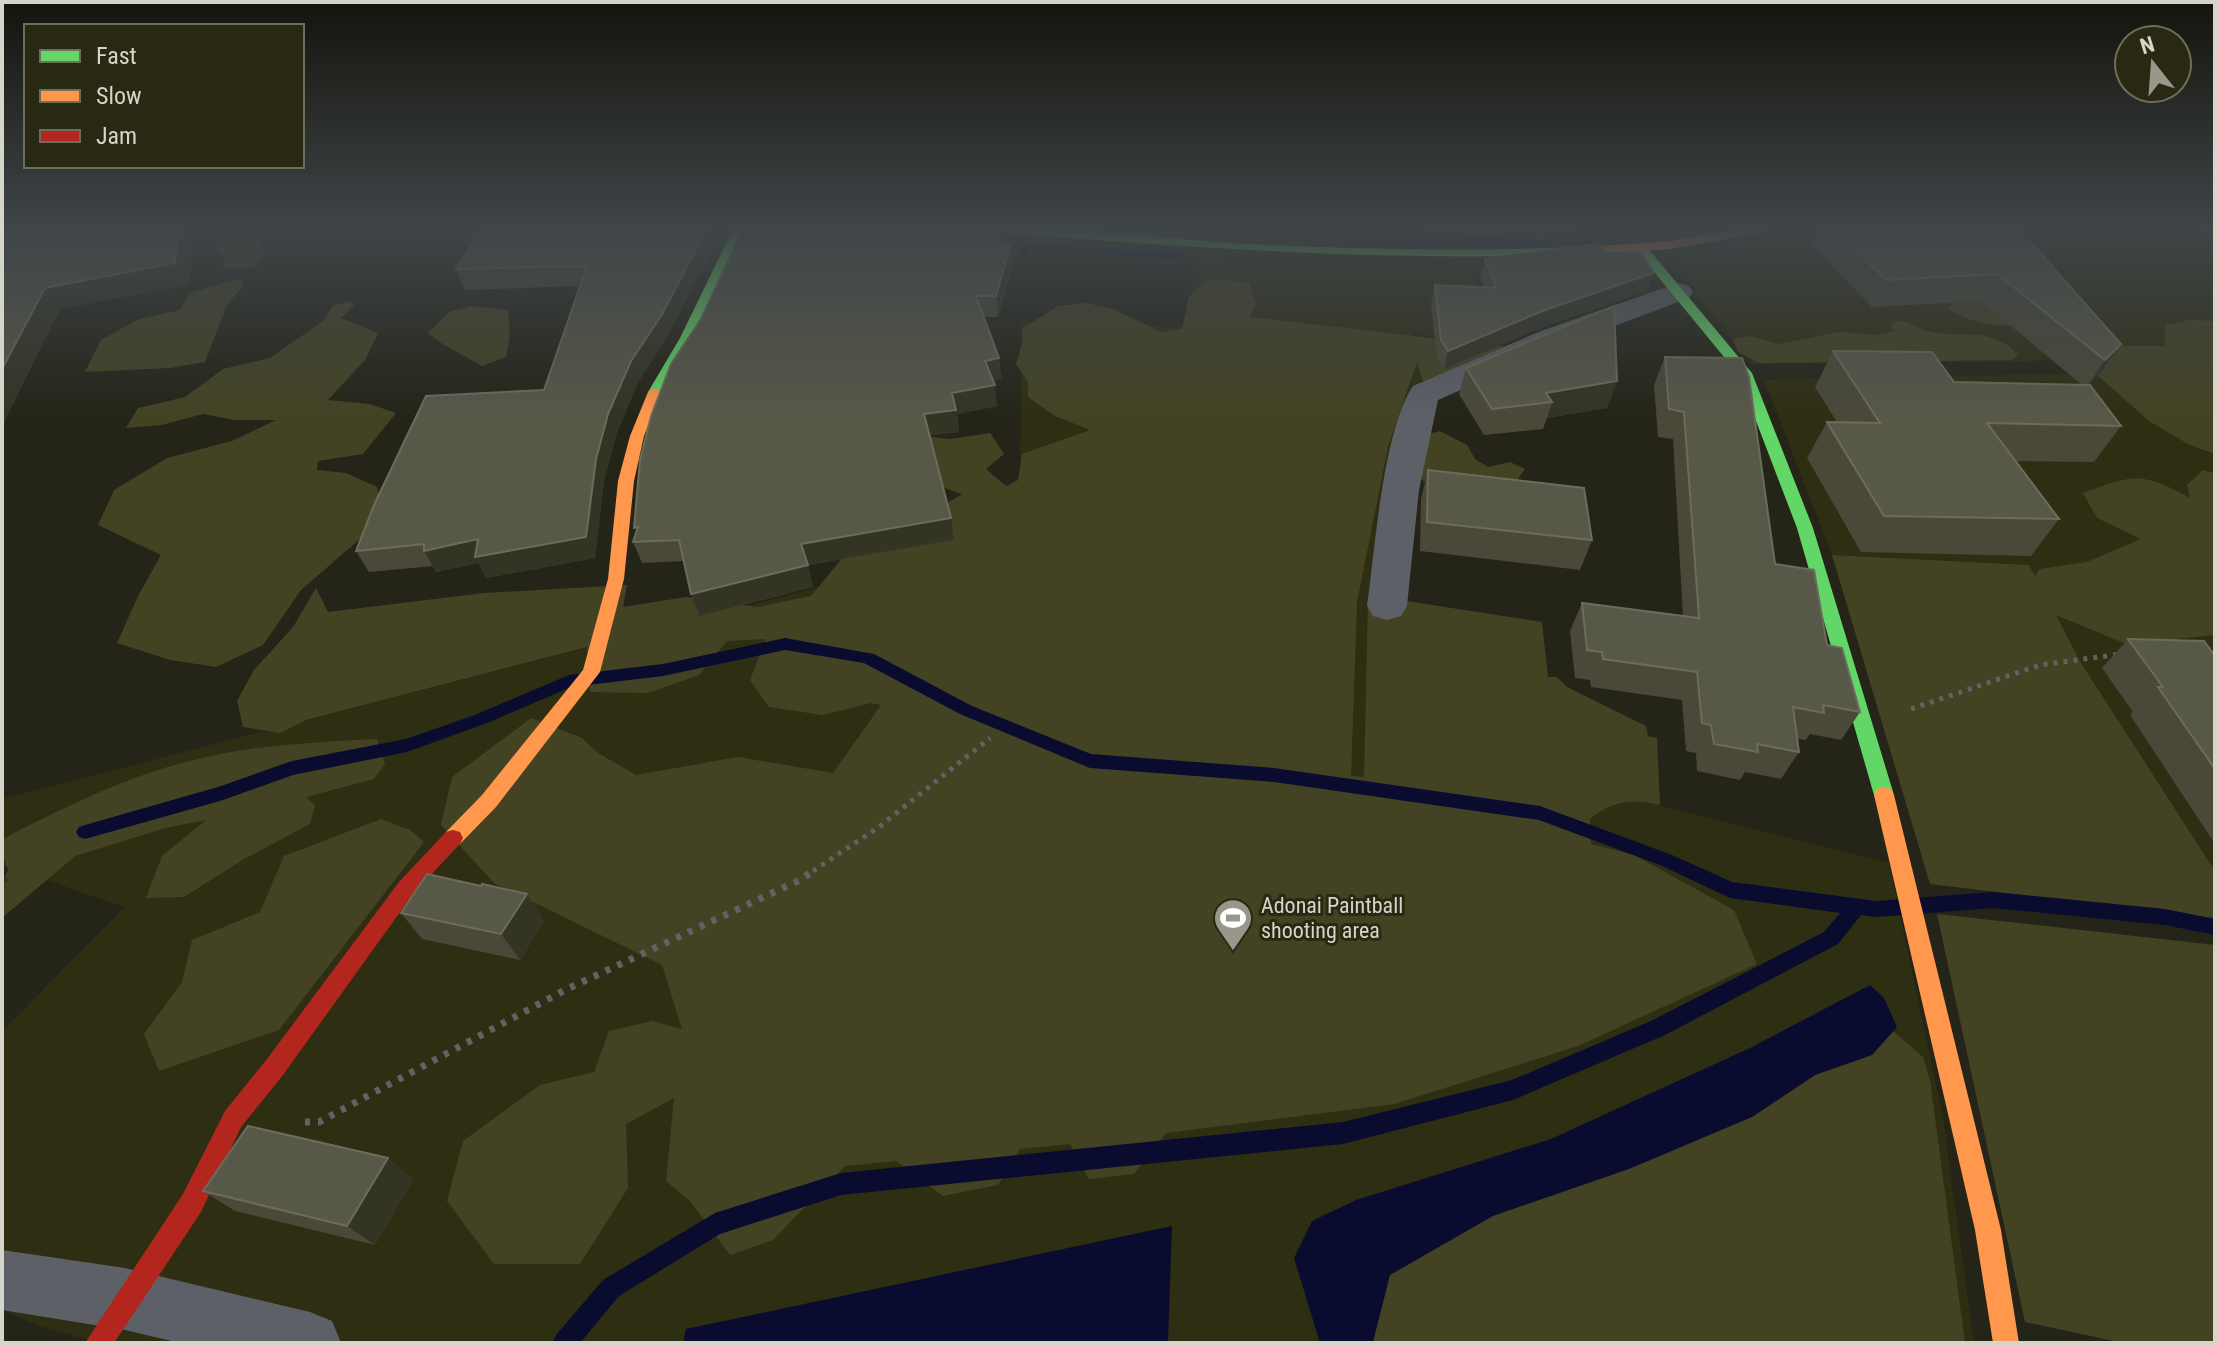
<svg xmlns="http://www.w3.org/2000/svg" width="2217" height="1345" font-family="'Roboto Condensed',sans-serif">
  <style>
    .built { fill: #2e2e13 }
    .green { fill: #434324 }
    .water { fill: #090c2f }
    .lines { fill: none; stroke-linecap: round; stroke-linejoin: round }
    .stream { fill: #090c2f; fill-rule: evenodd }
    .path-far1 { stroke: #606263; stroke-width: 5; stroke-dasharray: 4 6; stroke-linecap: butt }
    .path { stroke: #606263; stroke-width: 7; stroke-dasharray: 5 8; stroke-linecap: butt }
    .street { fill: #5d6067; fill-rule: evenodd }
    .fast { fill: #63d668; fill-rule: evenodd }
    .slow { fill: #ff974d; fill-rule: evenodd }
    .jam { fill: #b3261e; fill-rule: evenodd }
    .wall { fill: #4a4939 }
    .shaded-wall { fill: #343425 }
    .building { fill: #585848; stroke: #6c6c5c; stroke-width: 2 }
    .labels { text-anchor: middle; stroke-width: 6; stroke-linejoin: round; paint-order: stroke }
    .poi-label { font-size: 22px; fill: #d5d6c9; stroke: #292813; text-anchor: start }
  </style>
  <rect width="100%" height="100%" fill="#242418"/>
  <path class="built" d="M1806 229H2203L2215 234V871L2081 663 2029 565 1832 555 1764 380 2087 373 2076 358 2028 361 1752 364 1672 261 1694 251Z
    M1195 256 1472 265 1488 344 1411 334 1423 382 1412 389 1387 486 1368 595 1364 777 1575 784 1889 863 1943 1118 1974 1343H102L36 1325 2 1310V1031L125 907 2 865V799L1020 535 1021 322 1188 327Z"/>
  <path class="green" d="M245 235 260 243 267 255 254 267 223 269 225 259 215 250 227 240Z
    M1209 279 1249 282 1256 304 1250 317 1509 347 1423 382 1417 362 1388 447 1357 602 1351 776 1364 777 1368 595 1542 622 1548 677H1557L1567 687 1646 726 1648 736 1657 738 1660 805C1632 798 1612 801 1590 819L1591 844 1634 855 1734 910 1757 964 1578 1046 1394 1104 1166 1133 1134 1174 1089 1179 1070 1144 1020 1149 998 1185 943 1196 896 1161 845 1166 773 1240 730 1255 690 1201 666 1181 674 1098 626 1124 628 1188 580 1264H494L447 1201 463 1141 540 1085 594 1072 609 1031 652 1021 682 1029 662 965 494 883 441 825 452 777 531 718 582 738 598 753 636 775 738 757 833 773 881 705 871 703 823 715 769 707 750 680 766 639 727 641 699 675 648 693 590 692 587 647 306 720 280 733 243 727 237 701 254 670 293 627 316 588 328 612 484 593 627 585 623 607 686 597 757 607 811 596 844 556 913 524 962 494 927 482 906 434 950 439 990 433 1004 454 986 469 1006 486 1018 480 1022 454 1090 430 1055 416 1028 397V382L1016 364 1023 341 1022 329 1058 306 1086 303 1113 309 1161 332 1182 329 1189 297Z
    M234 280 243 281V286L227 305 205 362 170 368 85 372 101 340 139 319 180 310 189 293Z
    M1955 300 2005 301 2053 325C2013 326 1983 331 1948 308Z
    M350 301 354 305 341 318 378 333 365 360 328 400 370 404 396 413 363 454 318 461 317 470 346 473 377 487 381 507 360 539 301 590 263 645 216 667 170 660 117 643 138 596 161 555 98 525 114 490 167 458 232 441 276 420H234L203 414 162 425 126 428 138 408 185 397 223 369 270 358 323 321 333 306Z
    M472 306 508 310 510 334 506 357 482 366 441 343 428 333 449 312Z
    M2190 320 2215 321V454L2188 444 2149 421 2096 374 2085 337 2125 346H2165V325Z
    M1899 321C1911 322 1917 328 1928 331 1962 340 1987 324 2018 354L2012 360 1759 363 1738 352 1733 339 1750 336 1778 344 1839 332 1876 335 1894 331 1890 325Z
    M1440 431 1467 445 1475 459 1488 467 1510 462 1525 469 1518 479 1534 490 1433 492 1421 478 1424 435Z
    M2203 470 2215 473V635L2126 644 2056 615 2081 663 2215 871V918L1930 884 1832 555 2029 565 2035 576 2040 569 2087 562 2141 539 2097 518 2083 493C2135 474 2142 472 2190 498L2187 485Z
    M377 739 385 764 374 779 306 797 315 805 310 824 244 859 184 897 146 898 162 856 206 820 165 828 75 856 2 918V883L8 870 2 852V839C64 808 126 776 194 760 253 745 317 742 377 739Z
    M381 819 410 830 424 842 279 1030 159 1071 144 1034 182 982 192 940 260 912 284 856Z
    M1937 914 2215 945V1343H2124L2025 1322Z
    M1893 1031 1923 1057 1930 1080 1965 1343H1350L1396 1246 1752 1117 1815 1075 1872 1055Z"/>
  <path class="water" d="M1870 985 1884 998 1897 1027 1872 1055 1815 1075 1752 1117 1629 1169 1493 1216 1390 1275 1373 1342 1320 1343 1294 1258 1312 1221 1356 1200 1551 1139 1752 1047Z
    M1172 1226 1168 1343H683L686 1329Z"/>
  <g class="lines">
    <path class="stream" d="M1101 229 1247 232 1252 235 1247 238 1106 232Z
      M1676 229H1710L1705 232 1575 245 1570 242 1575 239Z
      M1273 235H1319L1324 238 1319 241 1277 240 1273 239Z
      M1349 237 1441 240 1446 243 1441 246 1345 242 1344 240Z
      M1528 241 1532 242V246L1470 247 1465 244 1470 241Z
      M1025 243 1179 253 1185 256 1179 259 1029 250 1026 258H1018L1020 246Z
      M785 638 874 654 972 706 1091 754 1274 768 1540 806 1672 855 1732 882 1876 901 1993 892 2165 909 2215 919V935L2165 925 1993 908 1876 917 1861 915 1838 944 1665 1035 1513 1100 1343 1144 841 1195 720 1234 619 1296 580 1343H552L556 1335 603 1280 715 1213 841 1173 1343 1122 1512 1080 1651 1021 1824 932 1840 913 1730 898 1660 865 1539 820 1274 782 1090 768 960 714 864 663 785 650 663 676 571 687 487 723 407 752 293 775 220 801 85 839 79 837 76 832 79 827 85 825 218 787 292 761 406 739 475 715 569 675 663 664Z"/>
    <path class="path-far1" d="M1911 709 2040 665 2121 654
      M813 871 879 827 990 738"/>
    <path class="path" d="M305 1122H319L565 990 800 880 816 869"/>
    <path class="street" d="M2200 229H2215V237L2204 235Z
      M1678 283 1689 286 1693 292 1689 298 1563 345 1438 400 1419 490 1407 606 1401 616 1387 620 1373 616 1367 606C1375 550 1383 430 1413 386L1541 331Z
      M2 1250 125 1268 310 1312 332 1321 341 1343H180L125 1330 2 1310Z"/>
    <path class="fast" d="M733 229H745L694 338 660 395H650L648 392 680 338Z
      M1001 229C1076 225 1155 238 1231 243 1354 250 1477 252 1600 246L1606 250 1600 254C1401 262 1205 249 1007 233Z
      M1637 245H1645L1752 373 1813 528 1894 795 1891 801 1884 803 1877 801 1874 795 1797 528 1738 374 1637 251Z"/>
    <path class="slow" d="M1741 229H1765L1759 233 1669 249 1600 254 1594 250 1600 246 1669 241Z
      M655 388 662 392 644 436 634 481 624 579 600 672 496 807 460 844 453 846 446 844 443 838 446 832 482 795 583 670 608 579 618 481 630 436 648 392Z
      M1884 787 1891 789 1894 795 2001 1230 2019 1343H1993L1975 1230 1874 795 1877 789Z"/>
    <path class="jam" d="M453 830 460 832 463 838 460 844 413 894 283 1075 241 1127 201 1212 114 1343H85L183 1194 225 1111 267 1059 399 882 446 832Z"/>
  </g>
  <path class="wall" d="M481 229H723L667 337 638 382 616 435 604 481 595 558 486 578 478 563 436 572 433 566 369 572 356 551 544 390 580 286 465 290 456 269Z
    M743 229H1003V245L1010 246 1012 266 998 317H983L999 358 1001 379 993 381 997 406 957 414 959 432 930 435 954 540 808 565 813 587 699 616 691 594 684 561 642 563 633 542 701 319Z
    M1407 229H1577L1574 238 1537 240 1407 230Z
    M1818 229H2019L2121 344 2101 372 2088 385 2121 426 2094 462 2015 461 2059 519 2031 556 1861 552 1807 458 1827 422H1837L1815 387 1833 351 1954 382 2082 385 1981 301 1872 307 1811 244Z
    M1606 253 1647 291 1540 328 1444 369 1437 358 1431 303 1435 285 1484 287 1480 277 1485 259Z
    M1665 357 1775 564 1827 645 1860 712 1841 740 1810 734 1806 740 1798 739 1799 752 1781 779 1745 772 1740 780 1697 771 1696 753 1686 751 1682 700 1591 687 1590 680 1575 678 1570 631 1582 603 1683 616 1673 439 1658 437 1654 385Z
    M1466 368 1617 381 1607 408 1547 418 1543 429 1484 435 1459 394Z
    M1428 470 1592 540 1580 570 1420 551 1421 499Z
    M2128 639 2215 656V844L2130 715 2133 712 2102 668Z
    M481 886 527 894 544 921 520 960 422 939 401 913Z
    M388 1158 413 1180 375 1245 235 1211 203 1191Z"/>
  <path class="shaded-wall" d="M179 229H194L189 285 60 309 6 419 2 431V369L45 288Z
    M707 229H723L667 337 638 382 616 435 604 481 595 558 486 578 478 563 436 572 424 551 596 459 608 414 631 361Z
    M1001 229H1003L1004 240 1001 264 1000 244Z
    M1010 246 1012 266 998 317 996 296Z
    M1653 273 1647 291 1540 328 1444 369 1448 351 1545 310Z
    M2121 344 2101 372 2086 388 2105 360Z
    M999 358 1001 379 987 382 985 361Z
    M1617 381 1607 408 1547 418 1552 402 1546 393Z
    M995 385 997 406 957 414 959 432 927 436 924 414 952 393Z
    M951 518 954 540 806 565 801 544Z
    M808 565 813 587 699 616 691 594Z
    M2 874 9 880 2 886Z
    M527 894 544 921 520 960 501 934Z
    M388 1158 413 1180 375 1245 347 1226Z"/>
  <path class="building" d="M2 229H179L175 263 45 288 2 369Z
    M481 229H707L661 316 631 361 608 414 596 459 586 537 475 557 478 539 424 551V544L356 551 374 505 426 396 544 390 587 266 456 269Z
    M743 229H1001L1000 244 1010 246 996 296H976L999 358 985 361 995 385 952 393 956 410 924 414 951 518 801 544 808 565 691 594 679 540 633 542 638 527 634 528 640 460 651 416 671 364 701 319Z
    M1834 229H2019L2121 344 2105 360 1997 274 1886 280Z
    M1599 244 1606 253H1641L1653 273 1545 310 1448 351 1441 340 1435 285 1496 288 1485 259Z
    M1614 306 1617 381 1546 393 1552 402 1492 409 1466 368Z
    M1833 351 1932 352 1954 382 2090 385 2121 426 1987 423 2059 519 1884 516 1827 422 1880 423Z
    M1665 357 1742 358 1749 377 1775 564 1814 570 1827 645 1842 648 1860 712 1823 705 1824 713 1793 707 1799 752 1757 744 1758 752 1714 744 1711 725 1702 723 1697 672 1603 659 1602 652 1587 650 1582 603 1699 618 1684 412 1669 409Z
    M1428 470 1584 488 1592 540 1427 522Z
    M2128 639 2204 641 2215 656V769L2158 687H2163Z
    M427 874 481 886 482 884 527 894 501 934 401 913Z
    M248 1126 388 1158 347 1226 203 1191Z"/>
  <linearGradient id="sky" x2="0" y2="1"><stop stop-color="#14140d"/><stop offset="0.55" stop-color="#3f4548"/><stop offset="1" stop-color="#3f4548" stop-opacity="0"/></linearGradient>
  <rect width="2217" height="417" fill="url(#sky)"/>
  <defs>
    <g id="stadium-pin" transform="scale(2)"><path d="M0 17L-7.5 6A9.5 9.5 0 1 1 7.5 6Z" fill="#97988b" stroke="#292813"/><path d="M0-5a6.5 5 0 1 0 0 10a6.5 5 0 1 0 0-10ZM-3.5-1.8h7v3.6h-7Z" fill="#fff"/></g>
  </defs>
  <g fill-rule="evenodd">
    <use href="#stadium-pin" x="1233" y="918"/>
  </g>
  <g class="labels">
    <g class="poi-label">
      <text x="1261" y="913">Adonai Paintball<tspan x="1261" dy="25">shooting area</tspan></text>
    </g>
  </g>
  <rect width="2217" height="1345" fill="none" stroke="#d5d6c9" stroke-width="8"/>
  <rect x="24" y="24" width="280" height="144" fill="#292813" stroke="#6e6e5c" stroke-width="2"/>
  <rect x="40" y="50" width="40" height="12" fill="#63d668" stroke="#6e6e5c" stroke-width="2"/>
  <text x="96" y="64" font-size="24" fill="#d5d6c9">Fast</text>
  <rect x="40" y="90" width="40" height="12" fill="#ff974d" stroke="#6e6e5c" stroke-width="2"/>
  <text x="96" y="104" font-size="24" fill="#d5d6c9">Slow</text>
  <rect x="40" y="130" width="40" height="12" fill="#b3261e" stroke="#6e6e5c" stroke-width="2"/>
  <text x="96" y="144" font-size="24" fill="#d5d6c9">Jam</text>
  <g transform="translate(2153 64) rotate(343)"><circle r="38" fill="#292813" stroke="#6e6e5c" stroke-width="2"/>
  <path d="M0-6L14 30L0 20L-14 30Z" fill="#97988b"/>
  <text y="-12" font-size="22" font-weight="bold" text-anchor="middle" fill="#d5d6c9">N</text>
  </g>
</svg>
